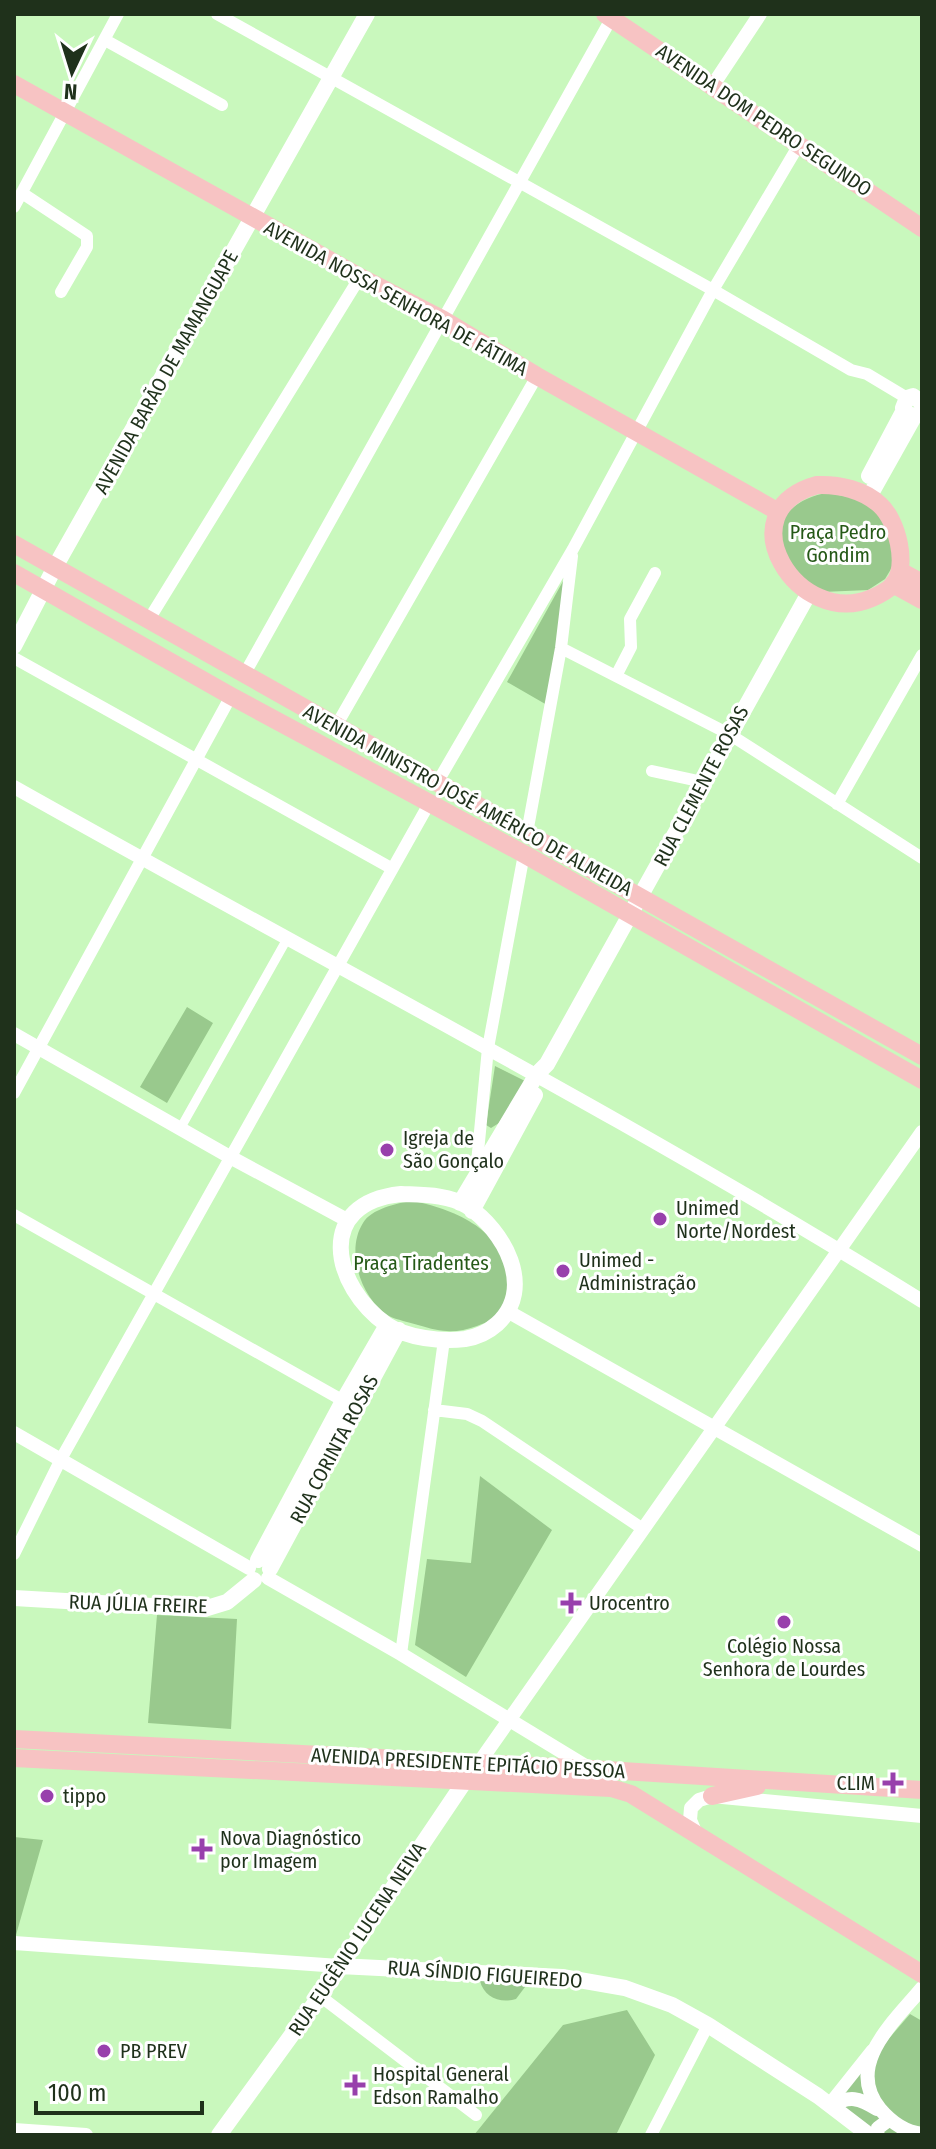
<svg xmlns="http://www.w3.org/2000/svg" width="936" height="2149" font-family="'Fira Sans Condensed',sans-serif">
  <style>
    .green { fill: #99c98d }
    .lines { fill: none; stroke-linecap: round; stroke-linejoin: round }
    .pedestrian { stroke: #fff; stroke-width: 9 }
    .minor { stroke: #fff; stroke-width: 12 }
    .tertiary { stroke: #fff; stroke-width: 14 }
    .secondary { stroke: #fff; stroke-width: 16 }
    .primary { stroke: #f7c3c3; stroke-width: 18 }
    .poi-dot { fill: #9840ac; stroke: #fff; stroke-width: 3 }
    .labels { text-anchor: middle; stroke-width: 6; stroke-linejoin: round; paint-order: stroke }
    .street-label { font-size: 20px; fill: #1f311b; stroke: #fff }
    .park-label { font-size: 20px; fill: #255917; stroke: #fff }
    .poi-label { font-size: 20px; fill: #1f311b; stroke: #fff; text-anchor: start }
  </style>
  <rect width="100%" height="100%" fill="#c9f8bd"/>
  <path class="green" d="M828 493 854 498 877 508 891 528 894 564 885 579 868 590 822 592C811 583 790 571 784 558 766 523 795 497 828 493Z
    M567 574 547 705 507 682Z
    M187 1007 213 1023 167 1103 140 1087Z
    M495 1066 525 1081 499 1123 491 1128 486 1125Z
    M412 1201C457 1209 517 1236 507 1292 503 1314 498 1318 477 1326 455 1334 441 1332 418 1325 409 1322 397 1320 389 1316 361 1299 345 1251 363 1223 371 1209 397 1203 412 1201Z
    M480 1476 552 1530 466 1677 415 1645 427 1559 471 1563Z
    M157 1615 237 1619 231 1729 148 1723Z
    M14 1837 43 1840 16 1935H14Z
    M480 1981 528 1983 516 1999C500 2004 484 1997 480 1981Z
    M627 2010 655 2055 616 2135H474L563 2025Z
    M910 2014 922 2021V2135H873L831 2106Z"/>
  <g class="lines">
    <path class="pedestrian" d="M180 1129 287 939"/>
    <path class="minor" d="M217 14 713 290 851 370 867 374 907 398
      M105 40 222 105
      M22 193 87 236V247L61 292
      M14 207 118 14
      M148 621 360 277
      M561 648 729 734 922 858
      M14 658 391 868
      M244 675 611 19
      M616 676 631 647 630 619 655 573
      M336 726 537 376
      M652 771 703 782
      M437 783 573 549 713 290 800 143
      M837 804 922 655
      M527 833 561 648 572 556
      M14 1093 231 696
      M476 1173 488 1048 524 854
      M14 1215 349 1404
      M434 1410 467 1414 482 1421 643 1529
      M14 1554 61 1459 430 802
      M401 1654 444 1340
      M320 1996 476 2115
      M829 2104 872 2050
      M651 2135 708 2025"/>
    <path class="tertiary" d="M713 85 760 14
      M14 787C317 958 627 1117 922 1301
      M14 1034 230 1157 347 1220
      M509 1312 922 1545
      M14 1433 249 1568
      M268 1578 401 1654 587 1767
      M474 1770 922 1132
      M696 1834 690 1820 691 1808 699 1800 712 1796 922 1816
      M14 1943 339 1966
      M922 1988C894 2022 844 2065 880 2109 891 2122 905 2132 922 2134
      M831 2106C850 2095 859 2098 877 2109
      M14 2130 86 2135
      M877 2135 878 2128 890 2119"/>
    <path class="secondary" d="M908 414 903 408 907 398 913 396 922 403
      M869 476 904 410
      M869 497 915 415
      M14 646 55 567 367 14
      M401 1194C421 1195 448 1194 467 1206 504 1230 536 1288 497 1324 487 1333 477 1337 465 1339 441 1342 407 1338 387 1325 332 1286 314 1203 401 1194Z
      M460 1203 537 1074 547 1064 809 593
      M472 1211 535 1095
      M258 1560 343 1401 387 1325
      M270 1569 399 1330
      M14 1598 204 1609 227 1602 254 1580
      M339 1966 562 1977 625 1988 672 2005 708 2025 818 2096 869 2135
      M219 2135 320 1996 465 1781"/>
    <path class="primary" d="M605 14 922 228
      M14 84 360 277 442 319 537 376 777 511
      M817 485C839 484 864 490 880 505 897 520 909 566 893 585 888 590 879 595 872 598 798 630 724 511 817 485Z
      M14 544 922 1056
      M900 571 922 583
      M14 573 231 696 524 854 922 1080
      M893 584 922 600
      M14 1739 591 1769 922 1790
      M14 1758 611 1788 631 1794 922 1974
      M712 1796 757 1786"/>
  </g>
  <g class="poi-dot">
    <circle cx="387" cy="1150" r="8"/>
    <circle cx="660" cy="1219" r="8"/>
    <circle cx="563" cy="1271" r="8"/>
    <path d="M567 1591h8v8h8v8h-8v8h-8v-8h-8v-8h8z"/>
    <circle cx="784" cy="1622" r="8"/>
    <path d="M889 1771h8v8h8v8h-8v8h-8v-8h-8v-8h8z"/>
    <circle cx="47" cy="1796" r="8"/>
    <path d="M198 1837h8v8h8v8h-8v8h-8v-8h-8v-8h8z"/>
    <circle cx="104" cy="2051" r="8"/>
    <path d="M351 2073h8v8h8v8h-8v8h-8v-8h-8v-8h8z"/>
  </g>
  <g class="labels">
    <g class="street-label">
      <text transform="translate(764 120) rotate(34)" y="7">AVENIDA DOM PEDRO SEGUNDO</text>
      <text transform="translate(396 298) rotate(29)" y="7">AVENIDA NOSSA SENHORA DE FÁTIMA</text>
      <text transform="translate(166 372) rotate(-61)" y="7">AVENIDA BARÃO DE MAMANGUAPE</text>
      <text transform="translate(701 786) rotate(-62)" y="7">RUA CLEMENTE ROSAS</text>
      <text transform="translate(468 800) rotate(29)" y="7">AVENIDA MINISTRO JOSÉ AMÉRICO DE ALMEIDA</text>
      <text transform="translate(334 1449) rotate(-62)" y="7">RUA CORINTA ROSAS</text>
      <text transform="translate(138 1604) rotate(2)" y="7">RUA JÚLIA FREIRE</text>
      <text transform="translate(468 1763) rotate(3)" y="7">AVENIDA PRESIDENTE EPITÁCIO PESSOA</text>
      <text transform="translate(357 1939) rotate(-56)" y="7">RUA EUGÊNIO LUCENA NEIVA</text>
      <text transform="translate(485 1974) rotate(4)" y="7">RUA SÍNDIO FIGUEIREDO</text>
    </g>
    <g class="park-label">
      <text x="838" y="539">Praça Pedro<tspan x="838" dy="23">Gondim</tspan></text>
      <text x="421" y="1270">Praça Tiradentes</text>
    </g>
    <g class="poi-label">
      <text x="403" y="1145">Igreja de<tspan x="403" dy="23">São Gonçalo</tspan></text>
      <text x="676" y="1215">Unimed<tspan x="676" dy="23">Norte/Nordest</tspan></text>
      <text x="579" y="1267">Unimed -<tspan x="579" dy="23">Administração</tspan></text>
      <text x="589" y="1610">Urocentro</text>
      <text x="784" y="1653" text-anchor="middle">Colégio Nossa<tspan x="784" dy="23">Senhora de Lourdes</tspan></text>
      <text x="875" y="1790" text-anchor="end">CLIM</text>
      <text x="63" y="1803">tippo</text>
      <text x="220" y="1845">Nova Diagnóstico<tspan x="220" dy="23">por Imagem</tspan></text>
      <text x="120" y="2058">PB PREV</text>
      <text x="373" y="2081">Hospital General<tspan x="373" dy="23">Edson Ramalho</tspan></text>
    </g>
  </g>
  <rect width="936" height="2149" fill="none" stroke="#1f311b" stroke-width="32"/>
  <g transform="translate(72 72) rotate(184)" stroke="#ffffff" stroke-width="6" paint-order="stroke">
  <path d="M0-6L14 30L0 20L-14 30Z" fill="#1f311b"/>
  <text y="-12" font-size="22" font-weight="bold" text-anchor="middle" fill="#1f311b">N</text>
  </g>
  <path d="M36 2101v12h166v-12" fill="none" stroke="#1f311b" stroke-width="4"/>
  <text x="48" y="2101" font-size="24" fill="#1f311b" stroke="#ffffff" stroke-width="6" paint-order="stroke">100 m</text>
</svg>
